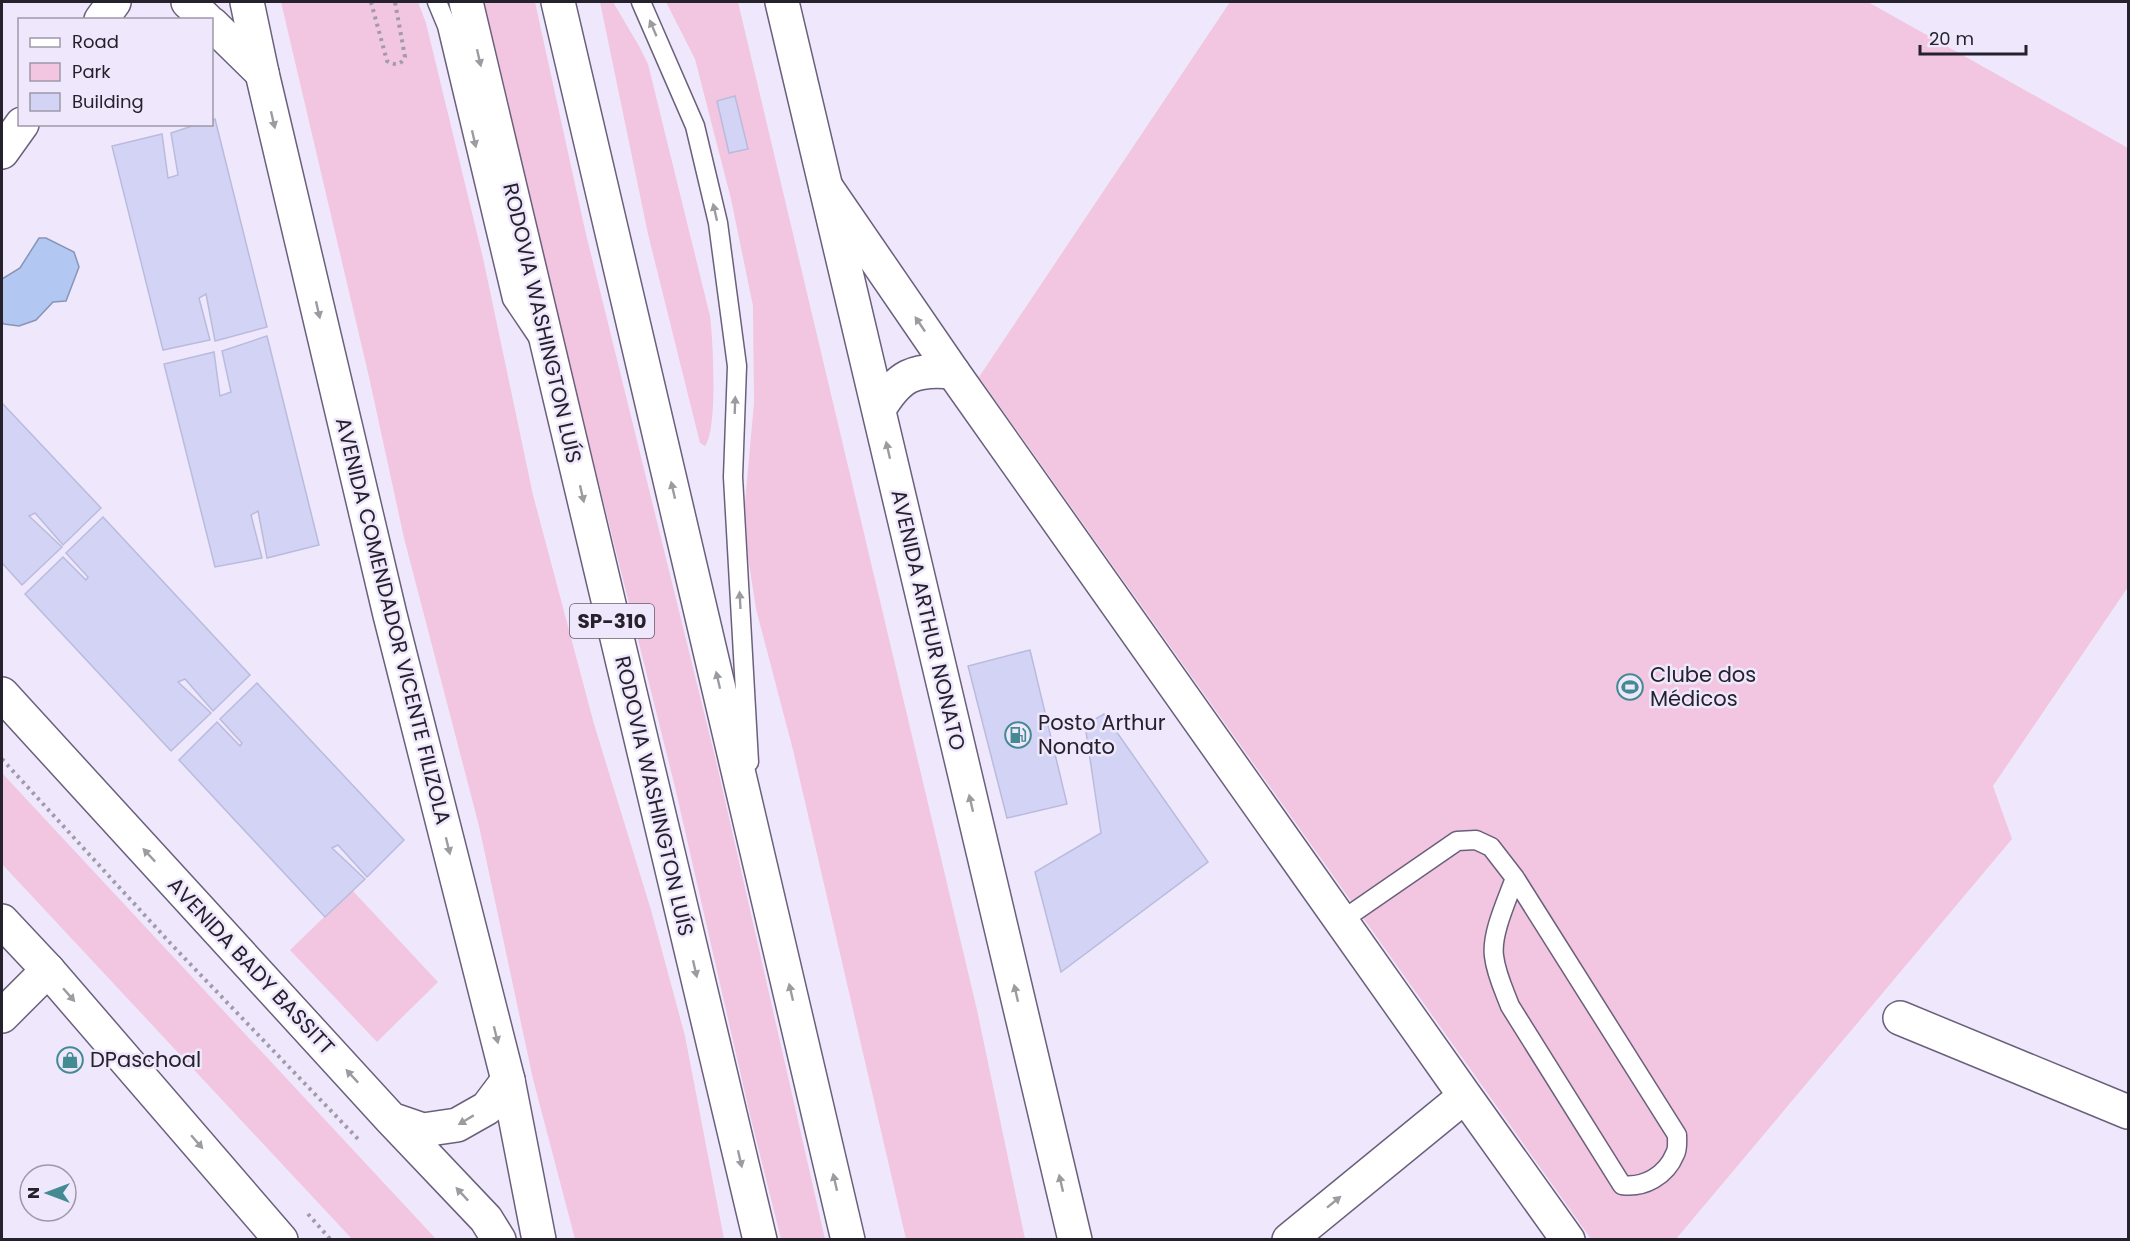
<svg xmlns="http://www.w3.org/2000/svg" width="2130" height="1241" font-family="Poppins,sans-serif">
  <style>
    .green { fill: #f2c5e0 }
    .water { fill: #b2c7f1; stroke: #8895b6; stroke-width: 1.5 }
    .building { fill: #d2d3f5; stroke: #babbdc; stroke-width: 1.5 }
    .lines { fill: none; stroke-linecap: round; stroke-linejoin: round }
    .lane-casing { stroke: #6b607c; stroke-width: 21 }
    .street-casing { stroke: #6b607c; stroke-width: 36 }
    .secondary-casing { stroke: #6b607c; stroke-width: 36 }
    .primary-casing { stroke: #6b607c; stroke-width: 36 }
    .highway-casing { stroke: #6b607c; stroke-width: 36 }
    .path { stroke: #a09aab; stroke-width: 4; stroke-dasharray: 3 4.5; stroke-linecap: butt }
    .lane { stroke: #fff; stroke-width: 18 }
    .street { stroke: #fff; stroke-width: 33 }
    .secondary { stroke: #fff; stroke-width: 33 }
    .primary { stroke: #fff; stroke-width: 33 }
    .highway { stroke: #fff; stroke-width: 33 }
    .oneway { fill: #9d9ba0 }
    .labels { text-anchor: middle; stroke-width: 5; stroke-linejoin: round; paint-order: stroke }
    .shield { fill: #efe8fc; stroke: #625d6b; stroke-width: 1.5 }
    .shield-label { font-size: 20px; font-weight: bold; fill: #25212d }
    .street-label { font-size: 21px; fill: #25212d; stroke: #efe8fc }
    .poi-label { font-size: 21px; fill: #25212d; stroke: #efe8fc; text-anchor: start }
  </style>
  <rect width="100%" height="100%" fill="#efe8fc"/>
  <path class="green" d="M281 2H418L426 23 483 258 533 495 594 724 651 910 685 1036 724 1239H575L533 1079 479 826 404 538 369 377Z
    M484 2H535L585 230 717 765 825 1239H781L750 1115 675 787 537 236Z
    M600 2H613L639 46 648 64 710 316C713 338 718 429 705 446L700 443 648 234Z
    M666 2H738L977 1010 1025 1239H906L793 750 756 609 748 557 745 503 754 403 753 306 731 199 695 59Z
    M1230 2H1868L2128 148V587L1993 786 2012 839 1676 1239H1591L979 377Z
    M2 773 436 1239H352L2 864Z
    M352 890 438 982 377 1042 290 950Z"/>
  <path class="water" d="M39 238H46L74 252 79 267 66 301 53 302 36 320 19 326 4 324 2 322V279L20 268Z"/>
  <path class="building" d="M735 96 748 149 729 153 717 101Z
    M215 119 267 327 215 341 206 294 199 298 210 340 163 350 112 146 162 134 168 178 178 175 171 133 198 124H212V120Z
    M267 336 319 545 267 558 258 511 251 515 262 558 215 567 164 364 214 352 220 396 231 392 222 351Z
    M2 403 101 508 63 545 35 513 29 516 62 547 22 585 2 563Z
    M103 517 250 675 213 711 185 679 178 682 211 713 171 751 25 594 63 557 86 580 88 577 66 553Z
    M1030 650 1067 804 1007 818 968 666Z
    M257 683 404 840 367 877 338 845 332 848 365 879 325 917 179 760 217 722 240 746 242 743 220 719Z
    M1104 714 1208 862 1061 972 1035 872 1101 833 1085 725Z"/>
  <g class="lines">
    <g class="lane-casing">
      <path id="lane" d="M437 2 447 26 512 299 537 336
        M641 2 695 126 718 223 737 366 733 477 749 762
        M1341 921 1457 841 1476 840 1491 847 1515 878 1677 1135C1677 1141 1678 1149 1675 1154 1666 1176 1644 1188 1622 1185L1510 1006C1504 990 1496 974 1494 956 1491 934 1507 900 1515 878"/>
    </g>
    <g class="street-casing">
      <path id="street" d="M188 2 207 20
        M101 20 114 2
        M212 24 262 73
        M2 152 22 124
        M826 187 953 372 1465 1096 1568 1240
        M2 1016 48 970
        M1900 1018 2128 1112
        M1289 1240 1465 1096"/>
    </g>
    <g class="secondary-casing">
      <path id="secondary" d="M247 2 262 73 390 615 508 1080 539 1240
        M782 2 1075 1240
        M879 409C899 376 913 368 953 372"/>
    </g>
    <g class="primary-casing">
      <path id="primary" d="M2 694 391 1119 486 1219 499 1240
        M2 921 48 970 281 1240
        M391 1119 423 1130 457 1125 487 1108 508 1080"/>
    </g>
    <g class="highway-casing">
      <path id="highway" d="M466 2 760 1240
        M558 2 848 1240"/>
    </g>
    <path class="path" d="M371 2 387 61C395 66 401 65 405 57L395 2
      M2 759 171 944 358 1139
      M308 1214 331 1240"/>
    <use href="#lane" class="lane"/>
    <use href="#street" class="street"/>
    <use href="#secondary" class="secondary"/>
    <use href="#primary" class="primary"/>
    <use href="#highway" class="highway"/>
  </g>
  <defs><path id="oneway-solid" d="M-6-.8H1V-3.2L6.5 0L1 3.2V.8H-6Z" transform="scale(1.5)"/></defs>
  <g class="oneway">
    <use href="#oneway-solid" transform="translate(653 28) rotate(-113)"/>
    <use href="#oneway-solid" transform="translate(479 58) rotate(77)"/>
    <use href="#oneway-solid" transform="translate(273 120) rotate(77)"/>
    <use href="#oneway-solid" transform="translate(474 139) rotate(77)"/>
    <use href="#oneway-solid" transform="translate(715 212) rotate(-103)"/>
    <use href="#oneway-solid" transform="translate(318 310) rotate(77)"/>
    <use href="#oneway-solid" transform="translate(920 324) rotate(-124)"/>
    <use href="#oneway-solid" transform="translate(735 405) rotate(-88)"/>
    <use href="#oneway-solid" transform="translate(888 450) rotate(-103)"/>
    <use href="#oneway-solid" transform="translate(673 490) rotate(-103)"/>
    <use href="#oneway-solid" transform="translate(582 494) rotate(77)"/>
    <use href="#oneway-solid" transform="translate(740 600) rotate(-93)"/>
    <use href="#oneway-solid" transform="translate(718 680) rotate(-103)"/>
    <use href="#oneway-solid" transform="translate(971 803) rotate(-103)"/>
    <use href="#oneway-solid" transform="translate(448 846) rotate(76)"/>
    <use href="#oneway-solid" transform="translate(149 855) rotate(-133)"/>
    <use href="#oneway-solid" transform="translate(695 969) rotate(77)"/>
    <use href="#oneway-solid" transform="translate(791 992) rotate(-103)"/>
    <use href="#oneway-solid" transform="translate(1016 993) rotate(-103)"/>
    <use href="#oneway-solid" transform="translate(69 995) rotate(49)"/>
    <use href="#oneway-solid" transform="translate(496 1035) rotate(76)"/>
    <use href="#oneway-solid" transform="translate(352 1076) rotate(-133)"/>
    <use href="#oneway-solid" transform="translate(466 1120) rotate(149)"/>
    <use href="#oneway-solid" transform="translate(197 1142) rotate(49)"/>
    <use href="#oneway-solid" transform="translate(740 1159) rotate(77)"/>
    <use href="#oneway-solid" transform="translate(835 1182) rotate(-103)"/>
    <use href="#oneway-solid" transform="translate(1061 1183) rotate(-103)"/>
    <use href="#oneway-solid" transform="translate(462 1194) rotate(-133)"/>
    <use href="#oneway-solid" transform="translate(1334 1202) rotate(-39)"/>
  </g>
  <defs>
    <g id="stadium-ring" transform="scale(1.35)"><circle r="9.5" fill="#efe8fc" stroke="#438a92" stroke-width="1.5"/><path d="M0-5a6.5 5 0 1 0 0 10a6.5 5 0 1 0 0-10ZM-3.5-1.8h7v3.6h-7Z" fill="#438a92"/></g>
    <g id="fuel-ring" transform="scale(1.35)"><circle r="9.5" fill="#efe8fc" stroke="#438a92" stroke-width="1.5"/><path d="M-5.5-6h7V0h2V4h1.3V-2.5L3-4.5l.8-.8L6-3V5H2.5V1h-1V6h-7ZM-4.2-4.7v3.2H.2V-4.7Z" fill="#438a92"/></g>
    <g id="shop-ring" transform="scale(1.35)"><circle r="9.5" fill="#efe8fc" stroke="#438a92" stroke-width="1.5"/><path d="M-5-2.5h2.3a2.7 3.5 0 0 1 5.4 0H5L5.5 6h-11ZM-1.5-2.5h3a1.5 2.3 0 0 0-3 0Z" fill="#438a92"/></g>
  </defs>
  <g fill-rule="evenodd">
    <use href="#stadium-ring" x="1630" y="687"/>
    <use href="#fuel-ring" x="1018" y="735"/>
    <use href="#shop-ring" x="70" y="1060"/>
  </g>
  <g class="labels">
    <rect class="shield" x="570" y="604" width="84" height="34" rx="4.5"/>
    <g class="shield-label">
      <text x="612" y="628">SP-310</text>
    </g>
    <g class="street-label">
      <text transform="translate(542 323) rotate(77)" y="7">RODOVIA WASHINGTON LUÍS</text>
      <text transform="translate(928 620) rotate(77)" y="7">AVENIDA ARTHUR NONATO</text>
      <text transform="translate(393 621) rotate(76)" y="7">AVENIDA COMENDADOR VICENTE FILIZOLA</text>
      <text transform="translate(654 796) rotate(77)" y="7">RODOVIA WASHINGTON LUÍS</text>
      <text transform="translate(251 966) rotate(47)" y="7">AVENIDA BADY BASSITT</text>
    </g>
    <g class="poi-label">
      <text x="1650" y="682">Clube dos<tspan x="1650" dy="24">Médicos</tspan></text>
      <text x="1038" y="730">Posto Arthur<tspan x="1038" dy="24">Nonato</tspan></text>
      <text x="90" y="1067">DPaschoal</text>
    </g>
  </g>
  <rect width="2130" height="1241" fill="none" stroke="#25212d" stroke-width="6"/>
  <rect x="18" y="18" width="195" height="108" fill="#efe8fc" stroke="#9e98a9" stroke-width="1.5"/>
  <rect x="30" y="38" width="30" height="9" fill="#ffffff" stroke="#9e98a9" stroke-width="1.5"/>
  <text x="72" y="48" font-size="18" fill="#25212d">Road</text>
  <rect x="30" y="63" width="30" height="18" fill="#f2c5e0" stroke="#9e98a9" stroke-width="1.5"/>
  <text x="72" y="78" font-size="18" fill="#25212d">Park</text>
  <rect x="30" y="93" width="30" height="18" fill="#d2d3f5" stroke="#9e98a9" stroke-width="1.5"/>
  <text x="72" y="108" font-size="18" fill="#25212d">Building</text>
  <g transform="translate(48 1193) rotate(270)"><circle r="28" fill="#efe8fc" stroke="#9e98a9" stroke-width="1.5"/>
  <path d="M0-4.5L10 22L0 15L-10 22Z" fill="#438a92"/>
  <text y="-9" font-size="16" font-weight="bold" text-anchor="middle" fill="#25212d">N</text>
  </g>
  <path d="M1920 45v9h106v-9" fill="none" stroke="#25212d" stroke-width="3"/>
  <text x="1929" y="45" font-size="18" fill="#25212d" stroke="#efe8fc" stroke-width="4.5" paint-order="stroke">20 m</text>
</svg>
